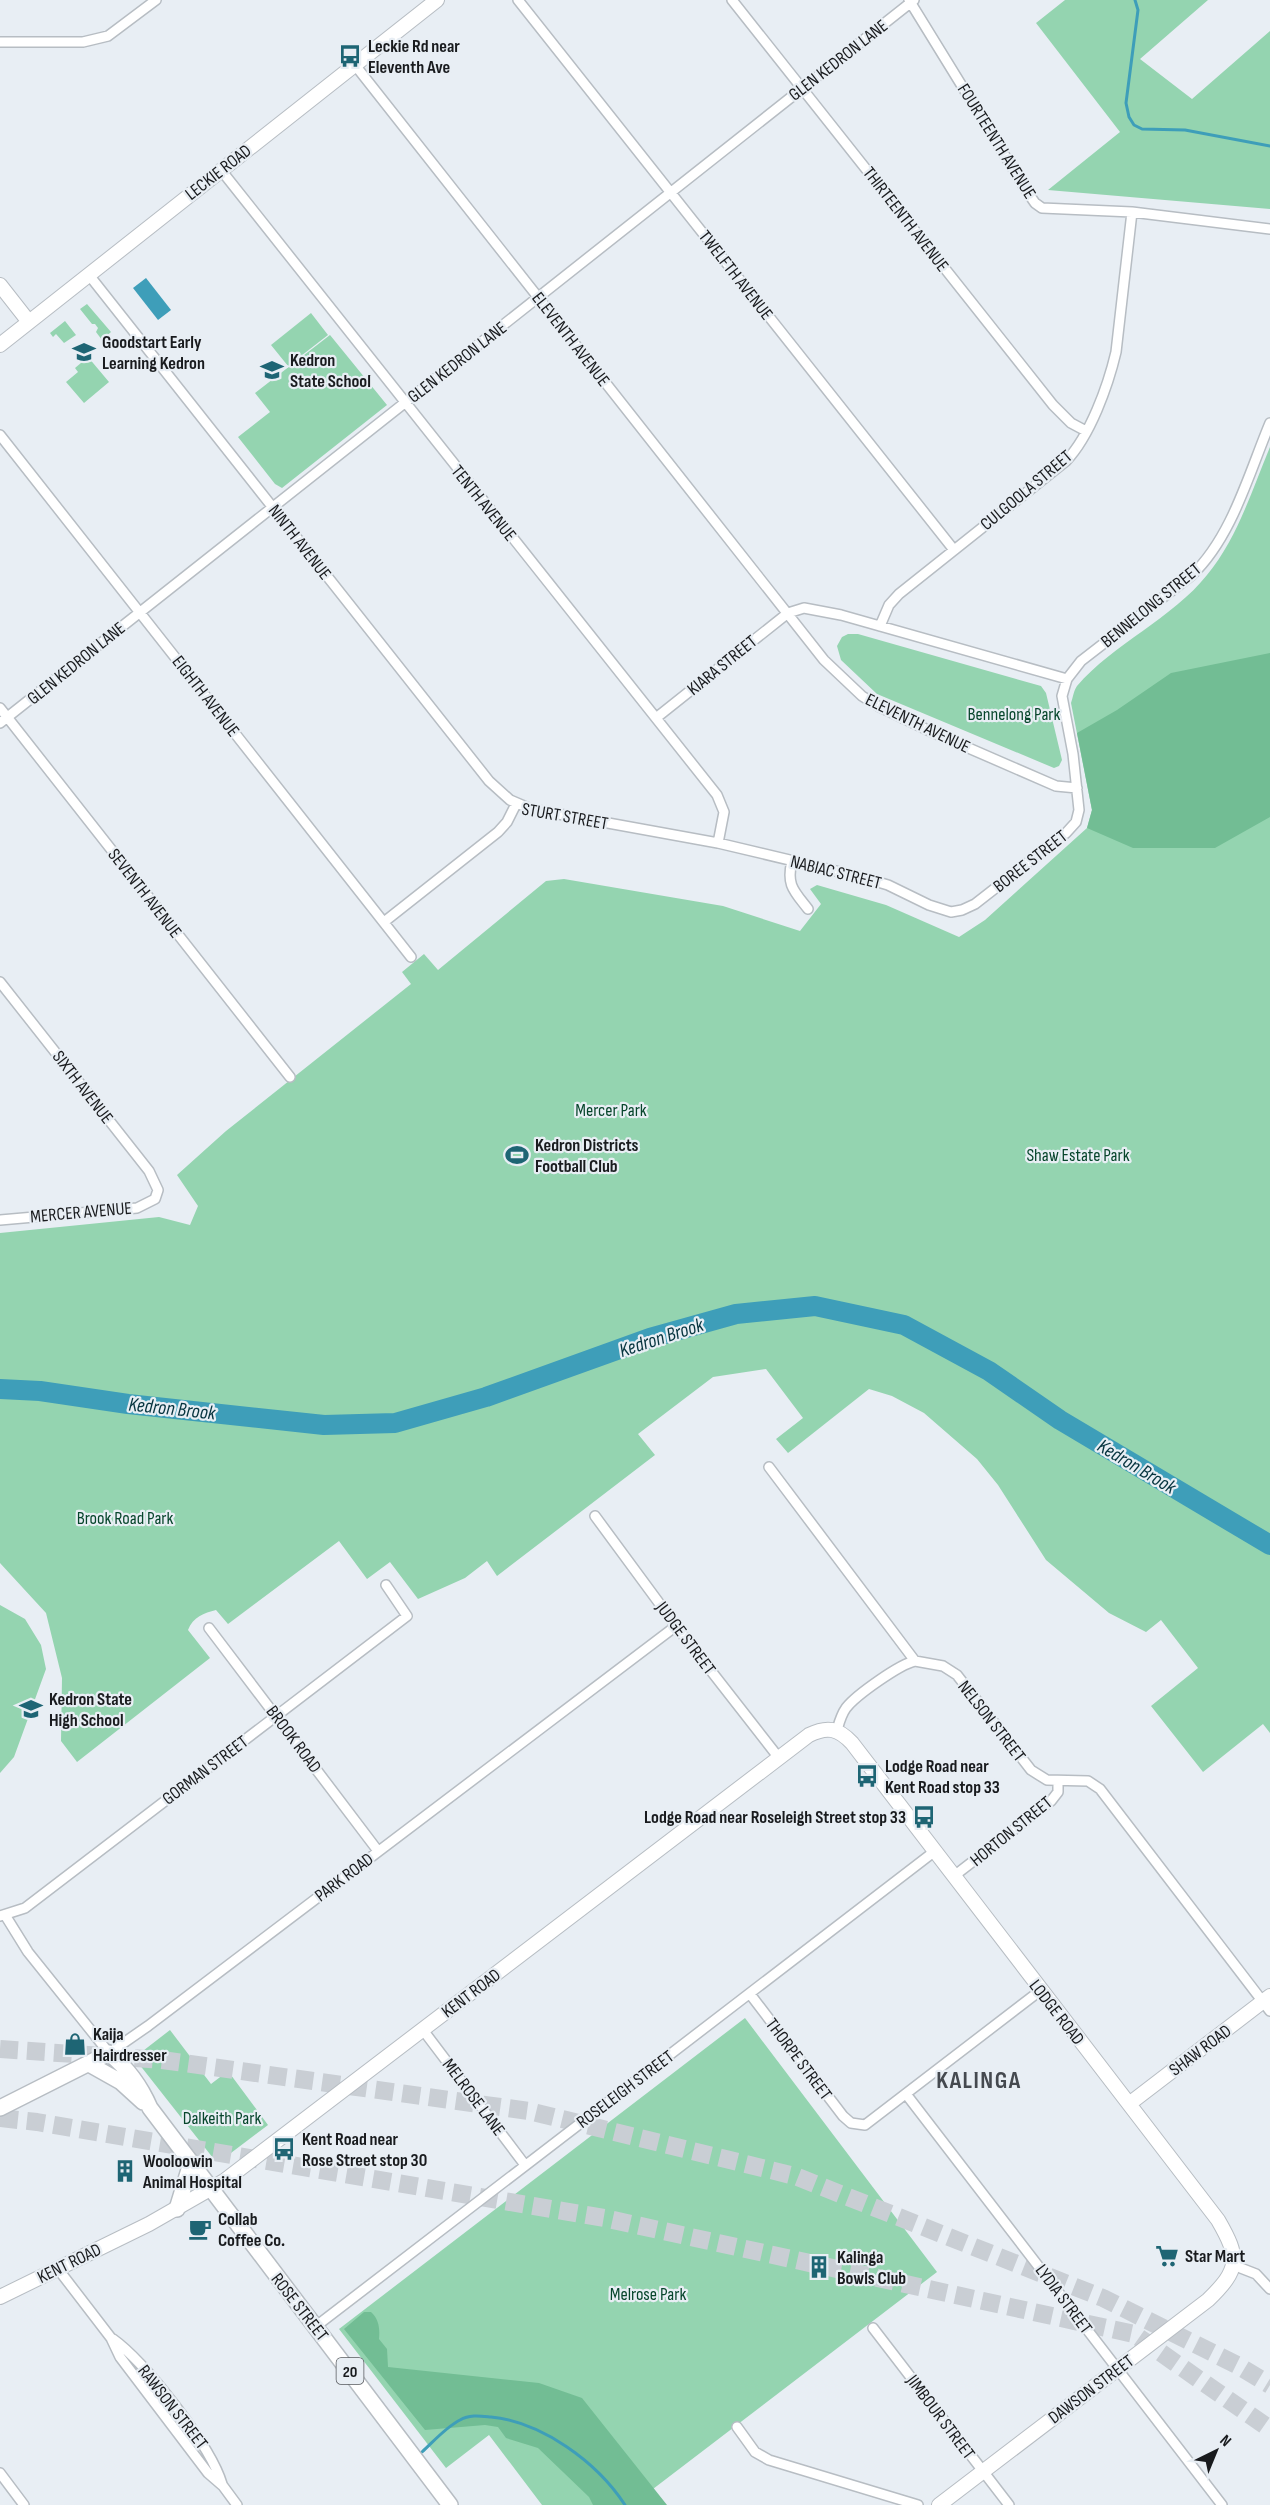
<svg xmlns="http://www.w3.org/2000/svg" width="1270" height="2505" font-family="'Sofia Sans Condensed',sans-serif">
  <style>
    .green { fill: #94d4b0 }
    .forest { fill: #72bd94 }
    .water { fill: #3e9eb9 }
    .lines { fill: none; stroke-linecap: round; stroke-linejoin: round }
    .stream { stroke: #3e9eb9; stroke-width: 3 }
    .river { stroke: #3e9eb9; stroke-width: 20 }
    .highway-tunnel { stroke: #c9ced4; stroke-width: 18; stroke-dasharray: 18 9; stroke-linecap: butt }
    .street-casing { stroke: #b7bdc3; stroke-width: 12 }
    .secondary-casing { stroke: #b7bdc3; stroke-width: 16 }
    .primary-casing { stroke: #b7bdc3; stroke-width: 18 }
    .street { stroke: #fff; stroke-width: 9 }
    .secondary { stroke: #fff; stroke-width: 14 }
    .primary { stroke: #fff; stroke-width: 15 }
    .labels { text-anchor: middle; stroke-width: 4.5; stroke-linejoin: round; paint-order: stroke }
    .shield { fill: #e8eef4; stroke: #575a5e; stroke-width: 1.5 }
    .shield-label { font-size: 16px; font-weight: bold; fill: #191b1e }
    .poi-label { font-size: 18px; font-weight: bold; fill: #191b1e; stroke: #e8eef4; text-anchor: start }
    .street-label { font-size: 18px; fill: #191b1e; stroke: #e8eef4 }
    .park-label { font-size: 18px; fill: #07462c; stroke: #e8eef4 }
    .water-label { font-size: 20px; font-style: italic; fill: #06343f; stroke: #e8eef4 }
    .district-label { font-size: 24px; font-weight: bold; letter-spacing: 1.5px; fill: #45494f; stroke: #e8eef4 }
  </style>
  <rect width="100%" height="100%" fill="#e8eef4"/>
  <path class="green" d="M1065 0H1208L1140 59 1192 99 1270 31V209L1048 190 1120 132 1036 23Z
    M87 304 111 332 102 340 96 332 98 328 95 324H92L80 309Z
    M311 313 328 335 288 366 271 345Z
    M65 321 76 335 64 343 56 334 53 337 50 333Z
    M330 335 387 405 282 488 275 484 238 437 270 412 255 393Z
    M88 357 109 382 84 403 66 382 78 372 75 368Z
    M1270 447V1733L1263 1724 1203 1772 1151 1706 1198 1668 1161 1620 1146 1632 1109 1613 1046 1560 998 1485 977 1459 924 1413 892 1396 869 1389 788 1453 776 1439 803 1418 766 1369 713 1377 638 1434 655 1455 497 1576 487 1561 465 1578 418 1599 390 1562 367 1579 339 1541 228 1624 216 1610C204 1613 193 1617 188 1630L210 1658 77 1762 61 1741 62 1678 46 1613 0 1563V1233L159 1217 190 1225 198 1206 177 1175 226 1131 411 984 402 972 424 954 438 970 546 881 564 879 723 906 800 931 821 904 810 889 817 885 886 905 959 937 985 920 1087 828 1092 810 1071 703C1073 697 1074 690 1077 686 1113 644 1173 618 1207 575 1237 539 1252 490 1270 447Z
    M848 634H858L1041 686 1046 693 1062 760 1059 766 1054 768 877 694 841 660 837 646 842 637Z
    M0 1605 25 1619 41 1645 46 1669 14 1757 0 1773Z
    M745 2018 937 2272 632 2505H542L489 2435 446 2468 339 2329Z
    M170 2030 211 2084 228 2071 268 2125 223 2159 213 2158 139 2064V2054Z"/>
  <path class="forest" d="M1270 653V817L1215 848H1133L1087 828 1092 810 1077 733 1117 710 1171 673Z
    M364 2312H371C379 2319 380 2329 379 2339L387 2349 388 2367 539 2383 582 2398 667 2505H593L589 2497 538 2448 506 2438 498 2427 485 2425 425 2430 344 2329Z"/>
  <path class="water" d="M146 278 171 310 158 320 133 288Z"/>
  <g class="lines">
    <path class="stream" d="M1135 0 1138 10 1126 103 1129 117 1134 125 1142 129 1185 130 1270 146
      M422 2452C433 2442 446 2427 460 2420 470 2414 481 2416 491 2417 542 2422 597 2462 625 2505"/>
    <path class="river" d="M0 1389 40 1391 128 1404 324 1425 395 1423 486 1397 650 1338 736 1314 815 1306 904 1325 989 1371 1060 1420 1270 1545"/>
    <path class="highway-tunnel" d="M0 2049 162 2060 529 2111 795 2176 1103 2298 1237 2365 1270 2385
      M0 2118 37 2122 604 2218 1134 2334 1270 2429"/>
    <g class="street-casing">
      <path id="street" d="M518 0 954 550
        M732 0 1053 405 1071 423 1086 431
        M909 0 1026 190 1035 203 1042 208 1132 212 1270 229
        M0 42H83L108 36 156 0
        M355 65 824 660 862 696 878 706 934 733 1056 786 1077 788
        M221 170 717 795 724 812 718 843
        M89 275 489 781 510 800 531 809 718 843 861 877 888 885 929 905 951 912 962 910 975 904 1066 833 1076 822 1079 810 1073 754 1062 696 1067 679 1081 661 1192 575C1232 537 1249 473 1270 423
        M0 435 411 957
        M880 626 889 605 899 594 1066 461C1090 436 1108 386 1116 352L1132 212
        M0 708 290 1077
        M656 718 788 613 804 608 841 615 1067 679
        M0 723 914 0
        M792 861C786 885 794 891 808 909
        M384 922 498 832 507 822 516 804
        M0 982 149 1171 158 1190 155 1199 137 1208 0 1220
        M769 1467 915 1661 943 1666 957 1675 1031 1770 1047 1780 1088 1781 1100 1789 1270 2011
        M595 1516 676 1626 779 1758
        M209 1628 378 1851
        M837 1730C839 1723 841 1715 846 1708 856 1695 900 1664 915 1661
        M954 1876 1051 1801 1058 1792V1781
        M5 1915 28 1952 109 2053 148 2026 676 1626
        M0 1916 25 1908 407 1616 386 1585
        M750 1994 843 2116 851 2123 865 2125 1041 1990
        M423 2030 525 2165
        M906 2094 1222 2505
        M1233 2265 1256 2274 1270 2289
        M58 2269 111 2338 120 2357 208 2473 223 2486 237 2505
        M315 2327 935 1851
        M873 2328 1009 2505
        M113 2339C145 2362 211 2446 222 2484
        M737 2427 755 2452 769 2460 918 2505
        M0 2473 24 2505"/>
    </g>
    <g class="secondary-casing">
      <path id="secondary" d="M0 285 29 322
        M0 345 437 0
        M1129 2104 1270 1996
        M0 2297 149 2224 224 2181 809 1735C827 1726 838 1728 852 1743L1218 2220C1240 2258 1240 2269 1208 2300L939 2505"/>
    </g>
    <g class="primary-casing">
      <path id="primary" d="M89 2064 121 2082 143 2102
        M0 2108 109 2053C128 2069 140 2085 150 2108L450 2505
        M177 2209 191 2163"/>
    </g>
    <use href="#street" class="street"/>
    <use href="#secondary" class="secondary"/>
    <use href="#primary" class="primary"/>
  </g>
  <defs>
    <g id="bus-bare" transform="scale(1.8)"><path d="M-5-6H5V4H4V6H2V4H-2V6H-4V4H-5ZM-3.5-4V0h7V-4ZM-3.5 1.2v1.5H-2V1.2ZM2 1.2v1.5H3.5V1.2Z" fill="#1e6574" stroke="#e8eef4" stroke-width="2.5" paint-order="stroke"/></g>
    <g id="school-bare" transform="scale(1.8)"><path d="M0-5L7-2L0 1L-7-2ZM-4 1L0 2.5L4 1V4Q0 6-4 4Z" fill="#1e6574" stroke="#e8eef4" stroke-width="2.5" paint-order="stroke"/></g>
    <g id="stadium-bare" transform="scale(1.8)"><path d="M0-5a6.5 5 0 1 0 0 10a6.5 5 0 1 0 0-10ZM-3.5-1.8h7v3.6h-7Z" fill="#1e6574" stroke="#e8eef4" stroke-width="2.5" paint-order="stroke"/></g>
    <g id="shop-bare" transform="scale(1.8)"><path d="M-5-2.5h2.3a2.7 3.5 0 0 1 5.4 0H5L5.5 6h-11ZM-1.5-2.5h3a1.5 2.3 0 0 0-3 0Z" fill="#1e6574" stroke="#e8eef4" stroke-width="2.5" paint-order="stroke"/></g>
    <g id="building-bare" transform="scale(1.8)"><path d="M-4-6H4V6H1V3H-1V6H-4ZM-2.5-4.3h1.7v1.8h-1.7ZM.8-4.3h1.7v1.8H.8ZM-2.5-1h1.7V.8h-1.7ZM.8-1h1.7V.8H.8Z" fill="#1e6574" stroke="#e8eef4" stroke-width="2.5" paint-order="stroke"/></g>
    <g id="cafe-bare" transform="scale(1.8)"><path d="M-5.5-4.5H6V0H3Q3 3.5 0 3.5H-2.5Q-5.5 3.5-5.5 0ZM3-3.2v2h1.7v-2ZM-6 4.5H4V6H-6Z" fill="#1e6574" stroke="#e8eef4" stroke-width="2.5" paint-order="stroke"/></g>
    <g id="supermarket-bare" transform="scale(1.8)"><path d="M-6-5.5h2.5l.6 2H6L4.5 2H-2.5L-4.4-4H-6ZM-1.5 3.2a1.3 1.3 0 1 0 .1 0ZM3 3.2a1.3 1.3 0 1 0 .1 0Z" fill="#1e6574" stroke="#e8eef4" stroke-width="2.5" paint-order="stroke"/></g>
  </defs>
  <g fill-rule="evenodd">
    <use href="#bus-bare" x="350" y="56"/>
    <use href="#school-bare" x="84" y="352"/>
    <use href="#school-bare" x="272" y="370"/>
    <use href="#stadium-bare" x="517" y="1155"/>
    <use href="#school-bare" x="31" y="1709"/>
    <use href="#bus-bare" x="867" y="1776"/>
    <use href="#bus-bare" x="924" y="1817"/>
    <use href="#shop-bare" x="75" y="2044"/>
    <use href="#bus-bare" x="284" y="2149"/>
    <use href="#building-bare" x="125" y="2171"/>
    <use href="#cafe-bare" x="200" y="2229"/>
    <use href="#supermarket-bare" x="1167" y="2256"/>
    <use href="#building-bare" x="819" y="2267"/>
  </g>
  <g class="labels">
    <rect class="shield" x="336.5" y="2358" width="27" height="26" rx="4.5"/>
    <g class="shield-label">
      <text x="350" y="2377">20</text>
    </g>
    <g class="poi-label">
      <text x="368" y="52">Leckie Rd near<tspan x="368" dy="21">Eleventh Ave</tspan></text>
      <text x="102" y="348">Goodstart Early<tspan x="102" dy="21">Learning Kedron</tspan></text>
      <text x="290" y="366">Kedron<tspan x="290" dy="21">State School</tspan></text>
      <text x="535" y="1151">Kedron Districts<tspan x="535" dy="21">Football Club</tspan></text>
      <text x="49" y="1705">Kedron State<tspan x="49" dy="21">High School</tspan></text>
      <text x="885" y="1772">Lodge Road near<tspan x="885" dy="21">Kent Road stop 33</tspan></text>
      <text x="906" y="1823" text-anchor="end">Lodge Road near Roseleigh Street stop 33</text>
      <text x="93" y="2040">Kaija<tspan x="93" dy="21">Hairdresser</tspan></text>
      <text x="302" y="2145">Kent Road near<tspan x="302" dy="21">Rose Street stop 30</tspan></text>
      <text x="143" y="2167">Wooloowin<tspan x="143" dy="21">Animal Hospital</tspan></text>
      <text x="218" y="2225">Collab<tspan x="218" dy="21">Coffee Co.</tspan></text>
      <text x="1185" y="2262">Star Mart</text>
      <text x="837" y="2263">Kalinga<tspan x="837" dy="21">Bowls Club</tspan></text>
    </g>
    <g class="street-label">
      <text transform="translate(838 60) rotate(-38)" y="6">GLEN KEDRON LANE</text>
      <text transform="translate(997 141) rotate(58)" y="6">FOURTEENTH AVENUE</text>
      <text transform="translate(218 172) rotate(-38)" y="6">LECKIE ROAD</text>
      <text transform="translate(906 219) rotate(52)" y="6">THIRTEENTH AVENUE</text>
      <text transform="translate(736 275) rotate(52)" y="6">TWELFTH AVENUE</text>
      <text transform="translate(571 339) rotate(52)" y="6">ELEVENTH AVENUE</text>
      <text transform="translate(457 362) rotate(-38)" y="6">GLEN KEDRON LANE</text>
      <text transform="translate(1026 490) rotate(-40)" y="6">CULGOOLA STREET</text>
      <text transform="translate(484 503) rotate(51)" y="6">TENTH AVENUE</text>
      <text transform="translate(300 542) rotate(52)" y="6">NINTH AVENUE</text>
      <text transform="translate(1151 605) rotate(-39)" y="6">BENNELONG STREET</text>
      <text transform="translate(76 663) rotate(-39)" y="6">GLEN KEDRON LANE</text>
      <text transform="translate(722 665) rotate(-39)" y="6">KIARA STREET</text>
      <text transform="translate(206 696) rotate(52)" y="6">EIGHTH AVENUE</text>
      <text transform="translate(918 723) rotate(26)" y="6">ELEVENTH AVENUE</text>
      <text transform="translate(565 816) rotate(10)" y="6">STURT STREET</text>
      <text transform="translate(1030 861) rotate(-38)" y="6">BOREE STREET</text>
      <text transform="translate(836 872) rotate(14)" y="6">NABIAC STREET</text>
      <text transform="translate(145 893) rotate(52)" y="6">SEVENTH AVENUE</text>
      <text transform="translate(83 1087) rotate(52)" y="6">SIXTH AVENUE</text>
      <text transform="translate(81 1212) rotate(-5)" y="6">MERCER AVENUE</text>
      <text transform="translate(686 1638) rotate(53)" y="6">JUDGE STREET</text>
      <text transform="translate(992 1721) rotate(52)" y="6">NELSON STREET</text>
      <text transform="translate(294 1739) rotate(53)" y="6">BROOK ROAD</text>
      <text transform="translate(205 1770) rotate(-37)" y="6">GORMAN STREET</text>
      <text transform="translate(1011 1831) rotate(-39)" y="6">HORTON STREET</text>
      <text transform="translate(344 1877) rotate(-37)" y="6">PARK ROAD</text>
      <text transform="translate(471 1993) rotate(-37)" y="6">KENT ROAD</text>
      <text transform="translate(1057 2012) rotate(52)" y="6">LODGE ROAD</text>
      <text transform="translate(1200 2050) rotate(-37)" y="6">SHAW ROAD</text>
      <text transform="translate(799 2059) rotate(53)" y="6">THORPE STREET</text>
      <text transform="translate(625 2089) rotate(-37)" y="6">ROSELEIGH STREET</text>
      <text transform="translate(474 2097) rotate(53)" y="6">MELROSE LANE</text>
      <text transform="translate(69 2263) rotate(-26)" y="6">KENT ROAD</text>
      <text transform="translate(1064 2299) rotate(53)" y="6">LYDIA STREET</text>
      <text transform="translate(300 2307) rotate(52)" y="6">ROSE STREET</text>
      <text transform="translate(1091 2389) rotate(-37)" y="6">DAWSON STREET</text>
      <text transform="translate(173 2407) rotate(52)" y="6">RAWSON STREET</text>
      <text transform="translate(941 2417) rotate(53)" y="6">JIMBOUR STREET</text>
    </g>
    <g class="park-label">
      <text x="1014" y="720">Bennelong Park</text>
      <text x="611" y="1116">Mercer Park</text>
      <text x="1078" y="1161">Shaw Estate Park</text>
      <text x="125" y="1524">Brook Road Park</text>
      <text x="222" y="2124">Dalkeith Park</text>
      <text x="648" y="2300">Melrose Park</text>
    </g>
    <g class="water-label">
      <text transform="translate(661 1337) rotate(-18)" y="7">Kedron Brook</text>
      <text transform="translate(172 1408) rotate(6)" y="7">Kedron Brook</text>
      <text transform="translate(1137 1466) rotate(31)" y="7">Kedron Brook</text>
    </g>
    <g class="district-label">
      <text x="979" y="2088">KALINGA</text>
    </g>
  </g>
  <g transform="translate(1216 2451) rotate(43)" stroke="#e8eef4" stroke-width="4.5" paint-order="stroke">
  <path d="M0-4.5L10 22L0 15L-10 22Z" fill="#191b1e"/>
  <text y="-9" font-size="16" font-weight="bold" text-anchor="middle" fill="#191b1e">N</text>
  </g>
</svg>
